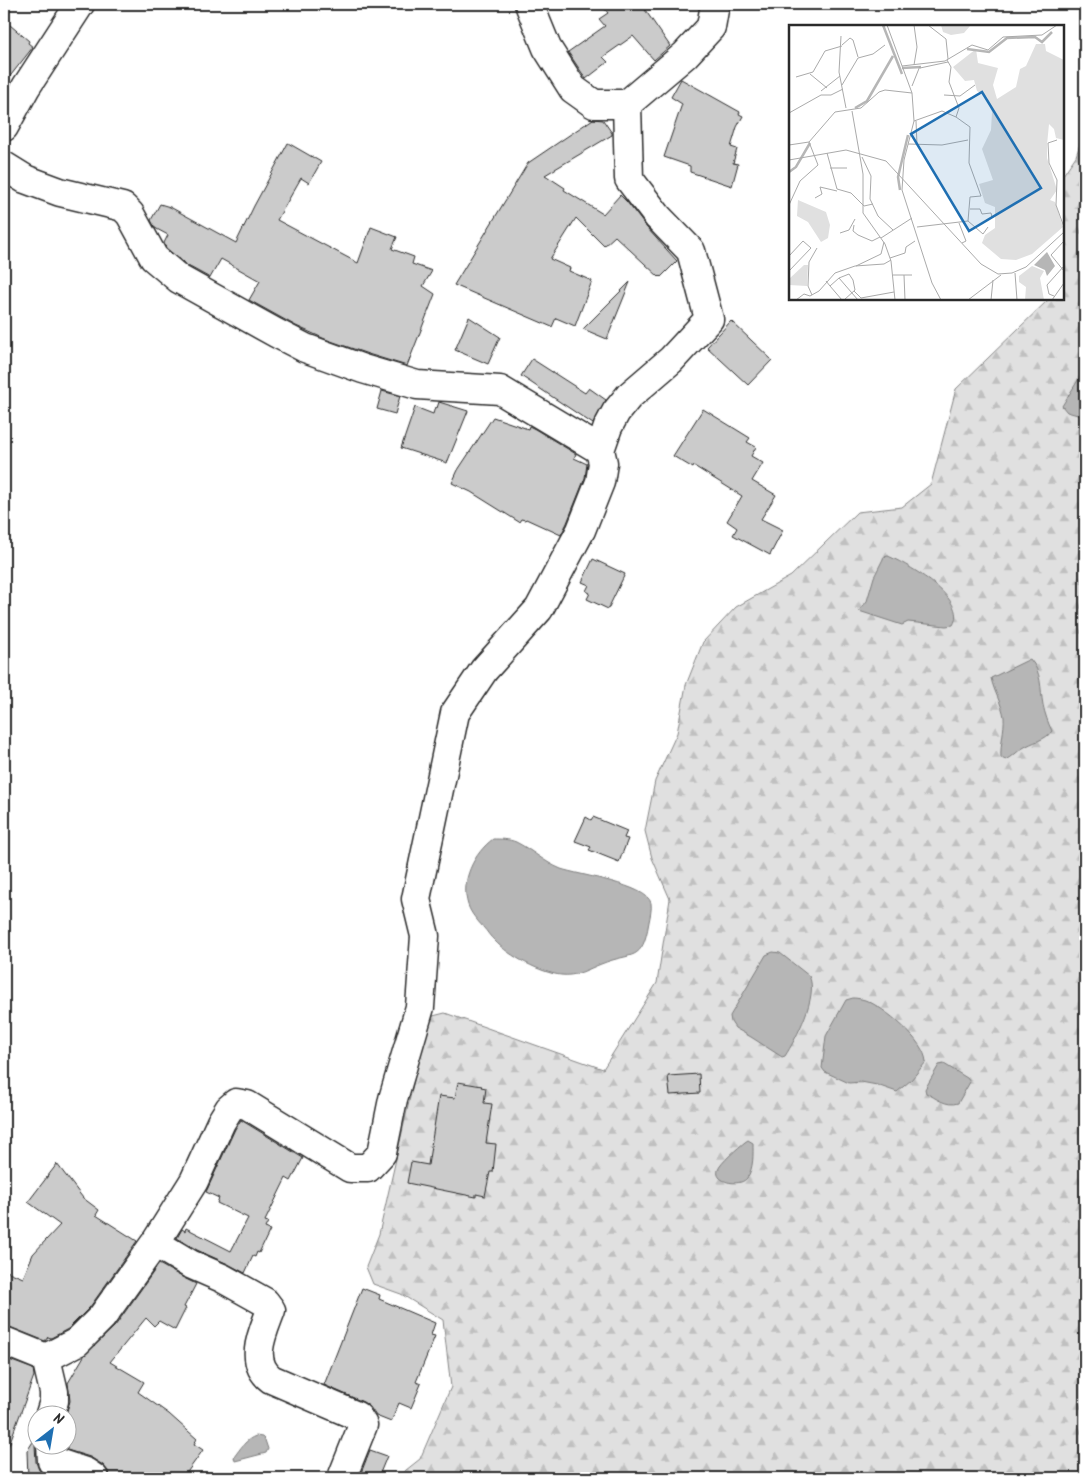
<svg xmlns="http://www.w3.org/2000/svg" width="1089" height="1482" font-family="Kalam,sans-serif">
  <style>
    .forest { fill: url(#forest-firs); stroke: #868686 }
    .water { fill: #b6b6b6; stroke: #7e7e7e }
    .building { fill: #cbcbcb; stroke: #2b2b2b }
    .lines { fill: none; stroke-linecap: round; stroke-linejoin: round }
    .minor-casing { stroke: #2b2b2b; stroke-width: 31 }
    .minor { stroke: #fff; stroke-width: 28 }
    .inset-river { fill: none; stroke: #b6b6b6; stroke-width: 2.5 }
    .inset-road { fill: none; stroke: #aaa; stroke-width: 1 }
    .view { fill: #1f6fb2; fill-opacity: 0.15; stroke: #1f6fb2; stroke-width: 2.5 }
    .inset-edge { fill: none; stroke: #2b2b2b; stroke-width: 2.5 }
  </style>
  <defs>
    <pattern id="forest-firs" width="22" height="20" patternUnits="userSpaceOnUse" patternTransform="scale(1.25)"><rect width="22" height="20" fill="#e0e0e0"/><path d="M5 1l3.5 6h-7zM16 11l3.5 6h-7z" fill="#c0c0c0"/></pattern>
  </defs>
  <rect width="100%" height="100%" fill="#fff"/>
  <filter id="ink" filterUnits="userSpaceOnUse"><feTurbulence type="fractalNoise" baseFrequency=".02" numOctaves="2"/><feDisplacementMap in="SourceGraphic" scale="10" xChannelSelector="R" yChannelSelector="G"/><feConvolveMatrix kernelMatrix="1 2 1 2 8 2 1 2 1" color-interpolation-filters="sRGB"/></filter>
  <g filter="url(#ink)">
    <path class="forest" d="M1085 129V1478H396L420 1459 451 1387 443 1320 401 1294 373 1284 366 1267 379 1234 423 1040 433 1016 445 1013 603 1069 657 983 670 899 652 858 645 831 655 781 677 733 686 685 703 642 736 607 791 576 857 512 902 507 931 484 956 389 1049 299H1063V175L1076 156Z"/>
    <path class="water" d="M1085 369V417L1067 412 1062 406Z
      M888 556C907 564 969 599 953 625L946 626 908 622 902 625 859 611 867 601 874 577 884 557Z
      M1030 659C1042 672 1040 688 1043 705 1045 714 1048 723 1052 731 1046 740 1032 742 1023 748 1017 751 1013 757 1006 760L1001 758C1000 744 1005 729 1004 717 1002 704 994 692 991 678Z
      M493 839C500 839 509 839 516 842 532 850 544 862 561 869 579 875 647 885 651 903 652 909 650 917 649 922 642 964 633 951 601 964 588 969 576 977 561 975 541 973 509 956 495 941 490 937 487 931 483 927 477 920 471 914 468 905 460 881 474 853 493 839Z
      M773 952 780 953 809 976C819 995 796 1039 785 1056L782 1057 751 1037 735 1028 731 1022 730 1016 766 955Z
      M853 998C857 998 861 999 865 1000 884 1007 925 1041 926 1062L911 1080 897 1092 877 1085 861 1082 849 1083 825 1072 822 1068 826 1036 846 1000Z
      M944 1064 967 1078 970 1082 958 1103C946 1107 936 1098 926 1093L925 1089 939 1065Z
      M748 1140 753 1143C753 1154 754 1168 747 1178 741 1187 714 1183 718 1170 720 1163 739 1147 745 1142Z
      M256 1436 262 1437 265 1440 268 1449 266 1453 235 1461 234 1457C240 1449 246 1439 256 1436Z"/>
    <path class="building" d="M601 4H641L670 46 654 60 633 36 603 57 608 62 586 79 568 52 605 26 599 19 608 13Z
      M4 20 29 41 28 43 33 47 4 84Z
      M681 79 740 112 739 114 743 116 737 127 731 147 737 149 733 163 738 164 732 186 690 172V166L664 157 682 104 671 97Z
      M593 119 603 120 612 133V135L545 175 565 188 564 190 603 214 620 195 627 202 647 228 677 261 661 277 660 276 659 277 615 236 604 246 576 218 550 259 570 268 569 271 592 281 575 326 556 318 552 327 454 285 528 163Z
      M288 143 321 162 309 183 301 178 277 220 358 263 371 227 397 237 392 249 414 257 412 264 432 271 423 286 435 294 407 366 368 354 325 339 296 326 249 300 260 281 221 259 210 278 188 266 166 248 164 243 168 235 155 228 151 220 160 204 170 207 236 243 254 206Z
      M630 282 607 339 583 329Z
      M469 317 500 337 488 364 455 350Z
      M731 321 772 360 748 385 707 347Z
      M532 359 585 393 589 388 606 400 593 424 521 376Z
      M382 391 400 396 395 414 377 409Z
      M439 402 468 411 447 463 401 448 415 407 433 414 435 407 437 408Z
      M703 409 750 438 747 442 756 447 751 456 763 463 752 481 776 495 761 519 783 530 770 555 733 535 737 528 727 521 742 496 694 466 693 468 673 456Z
      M493 417 528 429 529 426 535 429 576 454 574 458 587 464 585 478 567 523 561 535 526 519 525 520 521 519 519 522 471 492 452 483 458 470Z
      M593 559 625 574 608 609 587 599 590 593 586 591 589 585 582 582Z
      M586 817 591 820 593 817 627 831 624 838 628 839 619 862 589 850 591 847 575 841Z
      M699 1074 700 1093 670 1095 668 1076Z
      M458 1082 482 1086 481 1087 486 1088 484 1103 492 1104 486 1143 496 1144 493 1172H490L485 1196 476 1194V1197L407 1183 411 1162 428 1165 439 1096 455 1098Z
      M241 1120 303 1158 291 1181 286 1178 265 1221 268 1222 265 1228 270 1230 259 1253 257 1252 255 1257 253 1256 245 1273 228 1264 197 1250 177 1238 182 1229 185 1231 186 1228 231 1251 248 1218 217 1203 219 1198 206 1192 235 1129Z
      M57 1164 83 1198 99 1210 96 1215 137 1241 90 1307 68 1329 51 1338 48 1337 45 1341 10 1327 4 1326V1270L23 1278 33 1254 60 1225 28 1202Z
      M159 1264 182 1277 196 1284 184 1307 186 1308 175 1330 159 1321 154 1326 146 1318 110 1362 144 1382 138 1392 169 1414 197 1439 194 1444 203 1450 183 1478H110L108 1471 103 1465 90 1457 67 1450 68 1414H66L70 1401 68 1383 84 1356 115 1326Z
      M362 1288 380 1295 379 1299 435 1323 431 1335 435 1336 416 1382 421 1384 411 1408 399 1403 391 1422 376 1416 370 1407 363 1402 324 1385Z
      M4 1358 33 1369 34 1376 6 1453H4Z
      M38 1434 35 1445 36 1462 39 1470 47 1476 54 1478H28L27 1451Z
      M370 1450 387 1456 378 1478H359Z"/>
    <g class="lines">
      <g class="minor-casing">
        <path id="minor" d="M529 4 547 48 573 89 594 104H627L685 55 711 27 715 4
          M4 127 26 87 80 4
          M4 166 25 179 60 192 123 207 130 214 154 258 179 279 276 333 305 348 363 369 417 385 500 390 600 450
          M155 1243 190 1264 222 1278 265 1302 271 1310C263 1332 248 1361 271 1379L357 1416 363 1425 343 1475
          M4 1341 46 1358 77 1342 102 1317 155 1243 194 1181 221 1122 229 1109 236 1103 247 1105 350 1168H368L382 1153 393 1099 420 1007 425 936 416 899 455 713 484 670 539 609 581 530 600 482 603 463 600 450 608 427 616 412 629 396 671 360 709 319 691 251 658 217 629 179 627 104
          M46 1358 54 1392V1401L50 1414
          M51 1444 52 1461 85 1472 94 1478"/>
      </g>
      <use href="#minor" class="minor"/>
    </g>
  </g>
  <g transform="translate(789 25)">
    <rect width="275" height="275" fill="#fff"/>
    <path d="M152 0H181V1L175 8 162 10 154 7ZM247 19H256L257 26 275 35V115L267 113 265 104 260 99 258 120V133L268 165 261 175 266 177 274 202 243 229 227 235 212 234 193 218 196 210 206 203V182L196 178 190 159 204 155 193 124 202 105 203 87 198 72 188 66 185 55 176 56 164 42 187 24 189 38 209 43 204 60 208 74 227 62 231 44 237 41ZM9 175 37 187 41 200 39 213 32 217 19 197 8 191ZM243 241 255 246 251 253 255 275H236L237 262 230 257V251Z" fill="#e0e0e0"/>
    <path d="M15 240H19L18 261 0 260V254Z" fill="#e0e0e0"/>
    <path d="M258 227 266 241 258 251 256 245 245 240Z" fill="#b6b6b6"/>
    <path class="inset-river" d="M94 0 113 49M178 24 200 27 218 13 246 12 253 17 263 7M113 43 132 42M66 83 78 76 104 31M0 147 7 142 21 118M111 165 109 152 119 110"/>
    <path class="inset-road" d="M98 0 123 68 125 96 115 135 113 165 143 258 152 275M139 0 157 14 159 34M52 11 50 47 57 83M53 20 61 13 64 15 69 32M125 40 128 22 125 0M113 41 156 36 183 20 199 25 214 12 253 10 268 0M131 43 159 37M21 49 38 63M7 52 24 47 36 26 53 21M53 60 69 33 84 29 96 20M123 61 131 41M32 66 51 51M155 70 171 71 186 60M63 86 74 149V188L96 219 102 236 106 275M0 88 32 70H42L54 64M125 96 153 86 167 92 170 83 160 57 162 42 158 35M127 96 128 120M268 115 259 118 260 138 268 155 267 180 275 202M119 119 153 120 179 115M0 120 20 117 46 87 72 83 90 67 96 65 123 68M38 128 48 164 62 168 75 181 84 179M73 132 82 151 81 174 89 191 104 205M0 135 57 125 97 136 192 239 209 249 223 248 237 242 275 207M41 143H58M26 173 33 169 31 162 48 166M0 180 11 156 29 140 20 117M181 184H191L193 189 202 188 203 192M179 196 194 209 199 202M170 198 177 216 173 218M65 200 64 206 69 210 83 216 91 212M128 202 179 196 181 172 192 171 180 138 181 102 167 92M51 208 60 205 66 194M92 213 123 193M275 216 262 230 275 246M0 231 14 216 22 223 0 246M101 233 116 228 117 222 126 216M67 241 92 229 95 217M226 248 228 275M104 250H123M115 250 116 275M50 253 60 249 64 255 66 265 55 275M37 256 41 261 50 253 69 275M41 261 53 275M65 266 72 273 105 267M23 270 19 261 20 237 28 223M265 271 260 269 258 260 275 241M7 275 15 269 21 271 30 266 46 248 66 241 95 239 102 235M179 275 212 250M202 275 204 255M263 275 275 258"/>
    <path class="view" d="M193 67 252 163 180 206 122 109Z"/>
    <rect width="275" height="275" class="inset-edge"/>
  </g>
  <rect width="1089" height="1482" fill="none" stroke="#fff" stroke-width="20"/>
  <rect x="10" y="10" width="1069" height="1462" fill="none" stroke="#2b2b2b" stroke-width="2" filter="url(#ink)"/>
  <g transform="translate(52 1430) rotate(31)"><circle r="24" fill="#ffffff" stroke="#aaaaaa"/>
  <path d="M0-4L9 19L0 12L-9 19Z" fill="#1f6fb2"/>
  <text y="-8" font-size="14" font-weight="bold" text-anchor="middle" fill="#2b2b2b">N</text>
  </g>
</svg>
